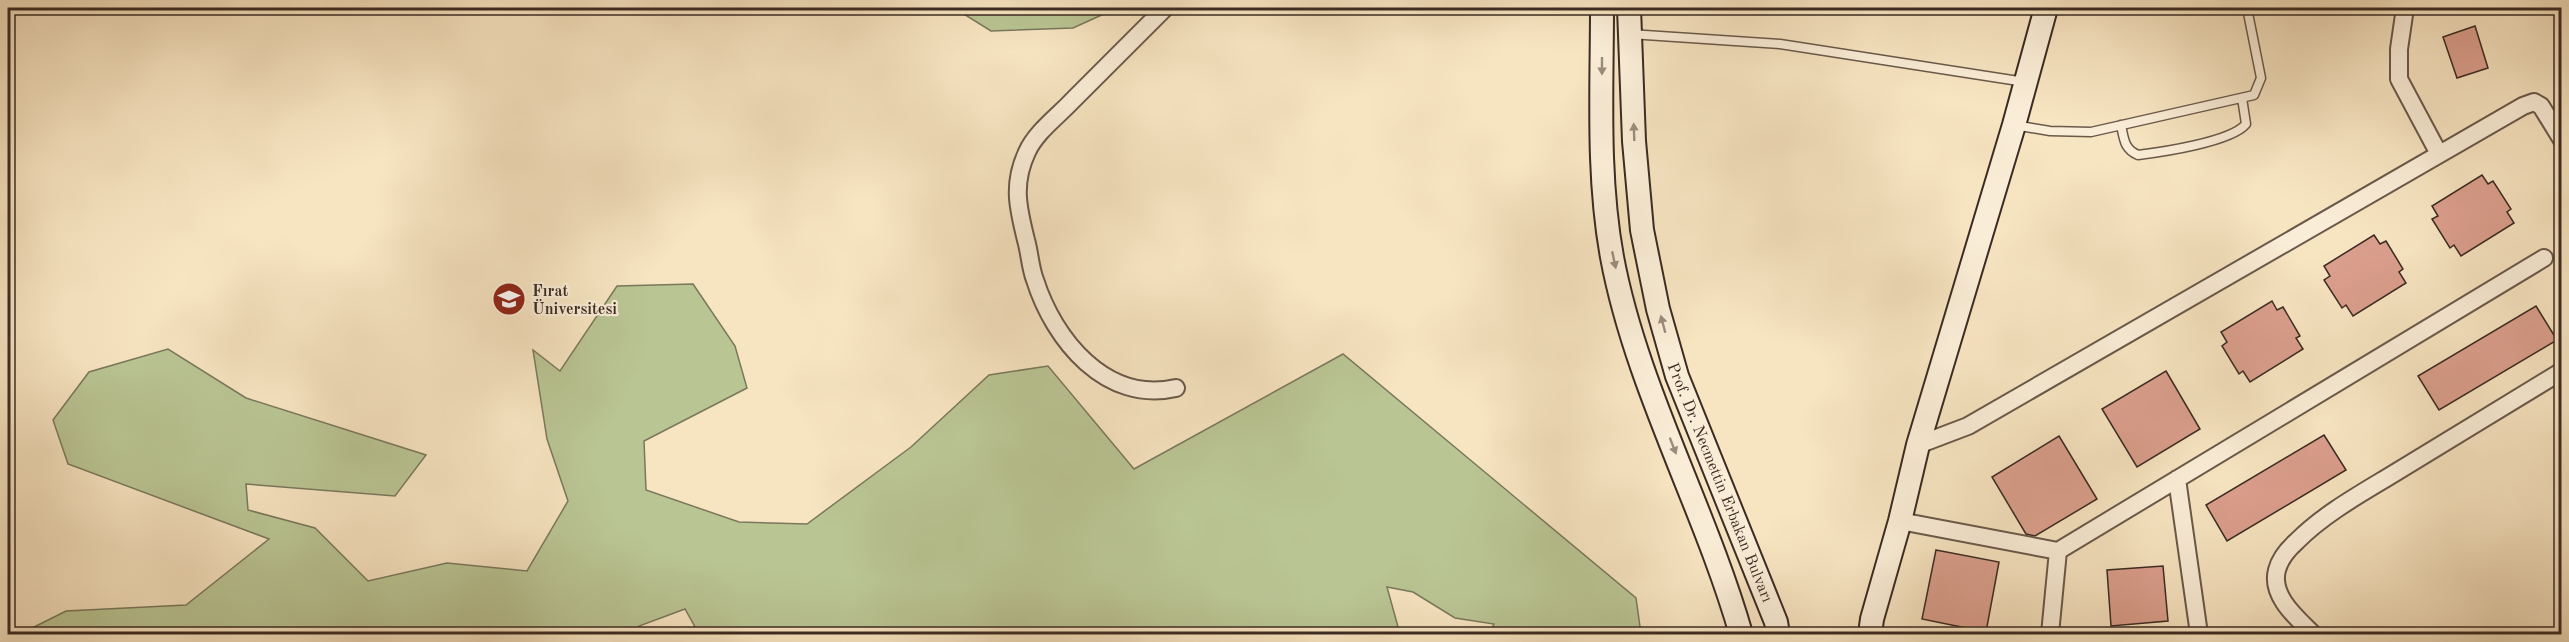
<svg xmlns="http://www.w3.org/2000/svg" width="2569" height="642" font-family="'Old Standard TT',serif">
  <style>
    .green { fill: #bac594; stroke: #7a785c; stroke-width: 1.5 }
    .building { fill: #db9f8d; stroke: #3b2b23; stroke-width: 1.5 }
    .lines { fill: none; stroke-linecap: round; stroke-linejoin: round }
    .lane-casing { stroke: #6a594a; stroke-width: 11 }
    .street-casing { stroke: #6a594a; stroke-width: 20 }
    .secondary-casing { stroke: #3b2b23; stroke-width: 26 }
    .lane { stroke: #faedd7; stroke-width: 8 }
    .street { stroke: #faedd7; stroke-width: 16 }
    .secondary { stroke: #faedd7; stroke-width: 22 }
    .oneway { fill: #9a8c7d }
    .labels { text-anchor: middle; stroke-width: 4.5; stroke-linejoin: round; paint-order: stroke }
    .poi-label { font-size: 16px; font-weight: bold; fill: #3b2b23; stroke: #faedd7; text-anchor: start }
    .street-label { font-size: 16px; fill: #3b2b23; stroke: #faedd7 }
  </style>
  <rect width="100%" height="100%" fill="#f7e4c1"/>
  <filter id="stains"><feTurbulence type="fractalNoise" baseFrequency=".00333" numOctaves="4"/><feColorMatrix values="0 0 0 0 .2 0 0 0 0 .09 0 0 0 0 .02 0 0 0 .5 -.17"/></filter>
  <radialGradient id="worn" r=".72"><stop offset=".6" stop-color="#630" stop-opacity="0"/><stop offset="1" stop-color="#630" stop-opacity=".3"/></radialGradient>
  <path class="green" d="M954 8H1104L1106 13 1073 28 991 31Z
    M693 284 735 346 747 388 644 441 646 490 739 522 807 524 911 447 989 375 1048 366 1134 469 1343 354 1636 598 1641 634H1489L1494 624 1455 618 1413 592 1387 587 1400 634H699L685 609 639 626 634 634H20L66 611 186 605 269 539 68 464 53 420 89 372 168 349 246 398 426 455 395 496 246 484 248 510 315 528 368 581 447 563 527 571 568 501 547 439 533 350 560 371 617 286Z"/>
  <path class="building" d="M2475 26 2488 68 2457 78 2443 37Z
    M2482 175 2488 184 2493 181 2511 209 2507 212 2514 223 2461 256 2454 245 2450 248 2432 219 2438 216 2432 206Z
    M2374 235 2380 244 2386 241 2403 269 2399 272 2406 283 2353 316 2346 305 2342 308 2324 280 2330 276 2324 266Z
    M2272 301 2277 310 2283 307 2300 336 2296 338 2303 349 2250 382 2243 371 2239 374 2222 346 2227 342 2221 332Z
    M2536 306 2557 340 2439 410 2418 376Z
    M2166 371 2200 429 2137 467 2102 409Z
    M2324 435 2346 470 2227 541 2206 505Z
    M2059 436 2097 499 2035 536 2026 534 1992 477Z
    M1936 550 1999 562 1986 632 1922 619Z
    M2163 566 2168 621 2111 626 2107 570Z"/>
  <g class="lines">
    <g class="lane-casing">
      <path id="lane" d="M1630 34 1780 44 2025 82
        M2014 125 2050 131 2091 132 2254 95 2261 78 2247 8
        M2121 125C2124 139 2124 149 2138 155 2162 152 2231 142 2246 124L2242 98"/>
    </g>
    <g class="street-casing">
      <path id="street" d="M1165 8C1134 39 1103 70 1072 101 1057 117 1036 132 1027 152 1012 184 1018 208 1026 240 1030 254 1030 267 1035 280 1054 340 1106 404 1176 388
        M2405 8 2399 49V79L2439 154
        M1918 445 1968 426 2523 106 2534 102 2541 106 2562 140
        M2177 479 2199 634
        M1900 521 2058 551
        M2050 634 2058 551 2544 258
        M2313 634C2297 618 2270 596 2277 570 2280 558 2288 549 2297 541 2326 512 2364 492 2398 471 2453 438 2507 404 2562 371"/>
    </g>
    <g class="secondary-casing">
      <path id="secondary" d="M1602 8C1602 90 1597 175 1612 257 1636 386 1705 508 1741 634
        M1629 8 1634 141 1642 230 1658 309 1677 376 1776 622 1778 634
        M1870 634 1872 619 1900 521 1918 445 2014 125 2046 8"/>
    </g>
    <use href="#lane" class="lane"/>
    <use href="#street" class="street"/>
    <use href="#secondary" class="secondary"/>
  </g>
  <defs><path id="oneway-solid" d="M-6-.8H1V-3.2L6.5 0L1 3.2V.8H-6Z" transform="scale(1.5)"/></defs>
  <g class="oneway">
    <use href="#oneway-solid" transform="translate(1602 66) rotate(90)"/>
    <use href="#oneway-solid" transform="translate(1634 132) rotate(-92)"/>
    <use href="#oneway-solid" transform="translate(1614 260) rotate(78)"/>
    <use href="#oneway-solid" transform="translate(1663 324) rotate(-105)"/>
    <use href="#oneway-solid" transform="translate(1673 446) rotate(69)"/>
  </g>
  <defs>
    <g id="university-disc" transform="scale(1.725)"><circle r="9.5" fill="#8f2418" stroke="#faedd7"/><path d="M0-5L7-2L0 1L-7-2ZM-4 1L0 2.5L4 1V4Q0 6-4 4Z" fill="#fff"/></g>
  </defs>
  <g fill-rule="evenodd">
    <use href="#university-disc" x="509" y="299"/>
  </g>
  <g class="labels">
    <g class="poi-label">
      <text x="532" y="296">Fırat<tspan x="532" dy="18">Üniversitesi</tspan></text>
    </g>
    <g class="street-label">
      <text transform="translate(1721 482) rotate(68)" y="6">Prof. Dr. Necmettin Erbakan Bulvarı</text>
    </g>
  </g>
  <rect width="2569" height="642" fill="none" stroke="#f7e4c1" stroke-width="30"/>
  <rect x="9" y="9" width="2551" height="624" fill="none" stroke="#3b2b23" stroke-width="3"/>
  <rect x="15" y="15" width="2539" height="612" fill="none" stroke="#3b2b23" stroke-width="1.5"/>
  <rect width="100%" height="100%" filter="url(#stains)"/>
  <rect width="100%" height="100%" fill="url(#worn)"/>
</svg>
